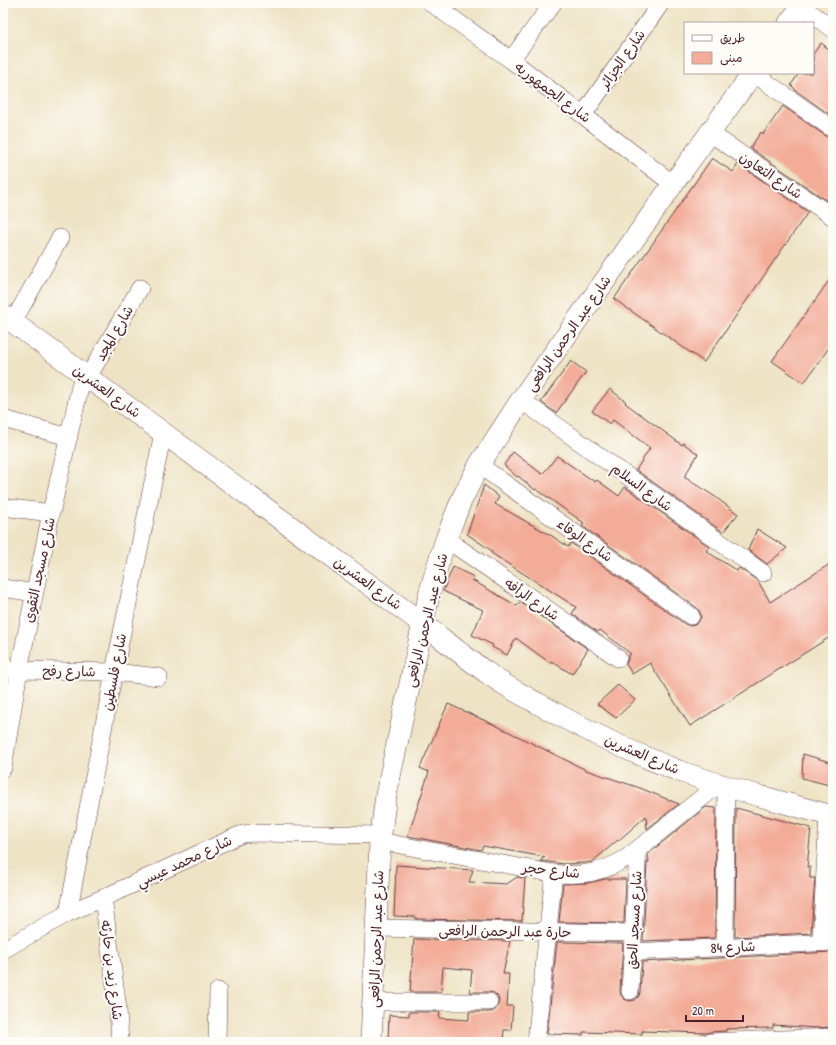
<svg xmlns="http://www.w3.org/2000/svg" width="836" height="1045" font-family="'Patrick Hand','Playpen Sans Arabic',sans-serif">
  <style>
    .building { fill: #f3ac98 }
    .lines { fill: none; stroke-linecap: round; stroke-linejoin: round }
    .minor-casing { stroke: #633c42; stroke-width: 18 }
    .tertiary-casing { stroke: #633c42; stroke-width: 22 }
    .minor { stroke: #fff; stroke-width: 17 }
    .tertiary { stroke: #fff; stroke-width: 21 }
    .labels { text-anchor: middle; stroke-width: 4; stroke-linejoin: round; paint-order: stroke }
    .street-label { font-size: 14px; fill: #4a1f2b; stroke: #fdfcf7 }
  </style>
  <rect width="100%" height="100%" fill="#fdfcf7"/>
  <filter id="ink" filterUnits="userSpaceOnUse"><feTurbulence type="fractalNoise" baseFrequency=".025" numOctaves="2"/><feDisplacementMap in="SourceGraphic" scale="8" xChannelSelector="R" yChannelSelector="G"/><feConvolveMatrix kernelMatrix="1 2 1 2 8 2 1 2 1" color-interpolation-filters="sRGB"/></filter>
  <filter id="wash" filterUnits="userSpaceOnUse"><feTurbulence type="fractalNoise" baseFrequency=".012" numOctaves="4" result="noise"/><feDisplacementMap in="SourceGraphic" scale="16" xChannelSelector="R" yChannelSelector="G"/><feGaussianBlur stdDeviation="0.9" result="paint"/><feColorMatrix in="noise" values="0 0 0 0 0 0 0 0 0 0 0 0 0 0 0 0 0 1.4 0 .05"/><feComposite in="paint" operator="in"/></filter>
  <g filter="url(#wash)">
    <rect width="100%" height="100%" fill="#eee3c4"/>
    <g id="blocks">
      <path class="building" d="M821 43 833 52V117L795 90V89L791 85 799 73H813V54Z
        M783 106 827 137 833 139V205L750 148 761 132 763 134Z
        M712 158 733 172 738 164 808 212 704 362 614 299Z
        M833 275V342L804 383 772 361Z
        M571 361 586 372 556 413 541 402Z
        M610 389 626 402 625 403 682 445 683 443 698 454 684 477 714 496 738 514 723 532 636 470 650 448 613 420 610 424 592 411Z
        M513 452 542 474 546 470 557 456 595 482 597 480 619 496 625 487 710 547 706 551 737 571 739 568 758 581 770 602 833 562V635L690 726 650 663 632 674 626 664 628 659V656L631 654 600 630 598 632 572 614 576 607 491 553 492 551 467 534 484 485 499 497 495 504 552 536 568 547 571 543 685 624 690 626 695 625 699 621 701 617 700 612 697 608 582 526 584 523 536 489 535 490 518 476 517 477 504 465Z
        M757 529 787 548 767 564 748 550Z
        M453 567 474 577 472 580 517 606 520 602 588 649 572 674 551 661 550 663 516 638 507 655 492 647 493 645 472 635 483 610 443 591Z
        M618 685 635 700 616 718 597 704Z
        M448 704 497 726 586 770 640 788 679 804 647 829 646 816 618 841V840L592 862 585 863 564 864 549 862 540 861 545 857 483 846 481 850 408 836 429 772 420 768Z
        M803 754 833 763V786L802 778Z
        M706 807 716 808 715 938 643 941 647 862H649L648 854Z
        M736 808 811 828 807 867H810V878H815L811 933 735 937Z
        M396 865 473 870 469 882 507 884 517 877 525 878 522 921 416 919V917L394 916Z
        M605 879H626L624 923 559 922 563 884 588 883Z
        M414 939 510 941 503 974H509L507 1006H513L511 1030H504L503 1042H388L389 1015 409 1016V1012H440L439 1018 469 1020V1012H489L494 1011 497 1007 499 1002 498 997 494 993 489 992H470L472 970 443 967 441 992H410Z
        M557 942 623 943 620 991 621 995 624 999 630 1001 635 1000 639 996 640 992 642 962 832 952 831 994H833V1027L816 1028 773 1025V1028L726 1029V1031L710 1032 706 1033 642 1031V1034L583 1032V1035L547 1034Z"/>
    </g>
  </g>
  <g filter="url(#ink)">
    <use href="#blocks" fill-opacity="0" stroke="#633c42" stroke-width="1"/>
    <g class="lines">
      <g class="minor-casing">
        <path id="minor" d="M431 3 511 60 673 184
          M801 6 833 29
          M511 60 553 3
          M753 73 833 129
          M583 115 661 3
          M710 133 833 217
          M13 322 60 238
          M88 377 140 288
          M521 400 763 573
          M3 419 69 437
          M479 465 691 616
          M3 507 51 513
          M446 539 618 658
          M3 588 35 593
          M3 669 19 670 114 672 159 677
          M3 768 19 670 51 513 83 374
          M380 841C424 850 469 858 514 866 536 870 558 876 580 874 598 873 614 866 628 857L719 784
          M103 898 118 1009 120 1042
          M68 913 114 672 163 433
          M376 928 634 933
          M821 942 828 815
          M725 948 726 786
          M3 950 68 913 103 898 235 837 243 834 252 833 381 835
          M632 952 833 942
          M630 991 638 849
          M373 1002H489
          M217 1042 218 991
          M536 1042 554 873
          M710 1042 833 1037"/>
      </g>
      <g class="tertiary-casing">
        <path id="tertiary" d="M789 23 804 3
          M3 315 423 624C444 640 465 657 486 672 502 684 520 694 537 703 583 729 630 752 679 771 729 789 782 802 833 816
          M371 1042 380 841 386 795 429 595 437 567 446 539 461 501 479 465 521 400 673 184 753 73"/>
      </g>
      <use href="#minor" class="minor"/>
      <use href="#tertiary" class="tertiary"/>
    </g>
  </g>
  <g class="labels">
    <g class="street-label">
      <text transform="translate(622 59) rotate(-55)" y="5">شارع الجزائر</text>
      <text transform="translate(553 92) rotate(37)" y="5">شارع الجمهوريه</text>
      <text transform="translate(771 175) rotate(34)" y="5">شارع التعاون</text>
      <text transform="translate(114 333) rotate(-60)" y="5">شارع المجد</text>
      <text transform="translate(568 333) rotate(-55)" y="5">شارع عبد الرحمن الرافعى</text>
      <text transform="translate(107 391) rotate(36)" y="5">شارع العشرين</text>
      <text transform="translate(642 487) rotate(36)" y="5">شارع السلام</text>
      <text transform="translate(585 540) rotate(35)" y="5">شارع الوفاء</text>
      <text transform="translate(39 570) rotate(-78)" y="5">شارع مسجد التقوى</text>
      <text transform="translate(368 583) rotate(36)" y="5">شارع العشرين</text>
      <text transform="translate(532 599) rotate(35)" y="5">شارع الرأفه</text>
      <text transform="translate(426 620) rotate(-76)" y="5">شارع عبد الرحمن الرافعى</text>
      <text transform="translate(69 671) rotate(1)" y="5">شارع رفح</text>
      <text transform="translate(114 672) rotate(-79)" y="5">شارع فلسطين</text>
      <text transform="translate(642 754) rotate(23)" y="5">شارع العشرين</text>
      <text transform="translate(184 861) rotate(-25)" y="5">شارع محمد عيسي</text>
      <text transform="translate(551 870) rotate(6)" y="5">شارع حجر</text>
      <text transform="translate(634 920) rotate(-87)" y="5">شارع مسجد الحق</text>
      <text transform="translate(505 931) rotate(1)" y="5">حارة عبد الرحمن الرافعى</text>
      <text transform="translate(376 939) rotate(-88)" y="5">شارع عبد الرحمن الرافعى</text>
      <text transform="translate(733 947) rotate(-3)" y="5">شارع 84</text>
      <text transform="translate(112 970) rotate(83)" y="5">شارع زيد بن حارثه</text>
    </g>
  </g>
  <rect width="836" height="1045" fill="none" stroke="#fdfcf7" stroke-width="16"/>
  <rect x="684" y="22" width="130" height="52" fill="#fdfcf7" stroke="#b5a4a5"/>
  <rect x="692" y="35" width="20" height="6" fill="#ffffff" stroke="#b5a4a5"/>
  <text x="720" y="42" font-size="12" fill="#4a1f2b">طريق</text>
  <rect x="692" y="52" width="20" height="12" fill="#f3ac98" stroke="#b5a4a5"/>
  <text x="720" y="62" font-size="12" fill="#4a1f2b">مبنى</text>
  <path d="M686 1015v6h57v-6" fill="none" stroke="#4a1f2b" stroke-width="2"/>
  <text x="692" y="1015" font-size="12" fill="#4a1f2b" stroke="#fdfcf7" stroke-width="3" paint-order="stroke">20 m</text>
</svg>
